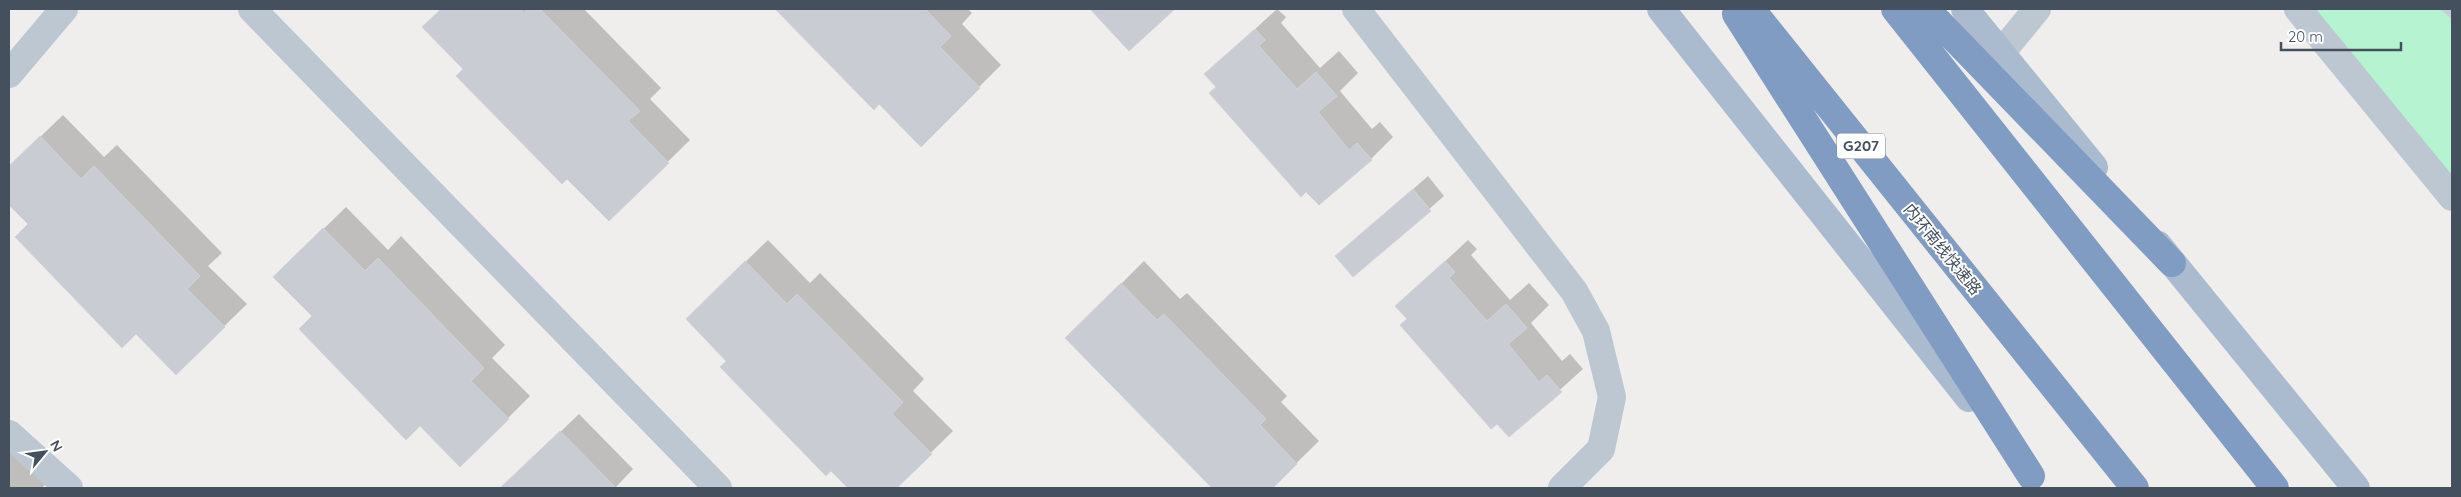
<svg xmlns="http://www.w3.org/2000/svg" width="2461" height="497" font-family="Quicksand,'Noto Sans SC',sans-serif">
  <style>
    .green { fill: #b6f3d1 }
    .shadow { fill: #0003 }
    .building { fill: #c9ccd3; stroke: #d1d3da }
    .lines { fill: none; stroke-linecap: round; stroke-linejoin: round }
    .minor { stroke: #bcc7d1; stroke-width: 28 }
    .major { stroke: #aabbd0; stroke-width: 28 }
    .highway { stroke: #809cc2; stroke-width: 28 }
    .labels { text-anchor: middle; stroke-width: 4; stroke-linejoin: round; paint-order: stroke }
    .shield { fill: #fff; stroke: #7c848e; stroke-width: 1 }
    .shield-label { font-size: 15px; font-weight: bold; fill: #44505d }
    .street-label { font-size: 16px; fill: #44505d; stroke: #fff }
  </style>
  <rect width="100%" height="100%" fill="#f0eded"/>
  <path class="green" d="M2298 9H2452V197Z"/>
  <path class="shadow" d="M443 9H584L661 88 650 99 690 140 609 219 424 27Z
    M777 9H968L972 13 962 24 1001 65 921 145 879 103 874 108Z
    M1092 9H1173L1129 49Z
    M1277 9 1286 17 1281 23 1320 68 1339 51 1358 73 1340 91 1372 129 1380 122 1393 137 1371 159 1306 190 1206 74Z
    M63 115 104 157 117 145 222 253 208 266 247 304 176 373 9 203V167Z
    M1428 176 1444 196 1353 276 1337 256Z
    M346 207 388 250 401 236 505 345 492 358 530 396 460 466 314 316 297 255Z
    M768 240 810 283 820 273 924 379 913 391 953 431 895 488H850L728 361 709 297Z
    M1468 240 1477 249 1471 255 1510 300 1529 283 1549 305 1531 323 1562 361 1570 354 1583 369 1510 435 1397 306Z
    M1144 261 1180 299 1187 293 1287 396 1281 402 1319 441 1271 488H1214L1067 338Z
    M579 414 633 469 615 488H502Z
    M9 445 50 479 42 488H9Z"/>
  <path class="building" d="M441 9H520L524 13 528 9H540L640 111 628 121 669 163 609 221 567 179 562 184 456 76 463 69 422 27Z
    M775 9H925L951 36 940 47 980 88 921 147 879 104 874 110Z
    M1090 9H1175L1129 51Z
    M2440 9H2452V19Z
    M1255 29 1265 40 1259 46 1297 89 1316 72 1337 96 1318 112 1349 150 1357 143 1372 160 1319 205 1306 192 1301 197 1209 93 1216 87 1204 74Z
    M40 136 81 179 94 166 200 276 187 289 225 327 176 375 136 334 122 348 15 237 28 224 9 205V166Z
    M1413 189 1431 211 1353 277 1335 256Z
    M323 228 365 271 378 258 484 368 471 381 509 419 460 467 420 426 406 440 299 329 312 316 273 277Z
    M745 261 787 304 797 294 903 402 892 414 932 454 897 488H848L831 471 826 476 720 367 726 361 686 319Z
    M1445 261 1455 272 1449 278 1487 321 1506 304 1527 328 1508 344 1539 382 1547 375 1562 392 1509 437 1497 424 1491 429 1400 325 1407 319 1395 306Z
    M1121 283 1157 320 1164 314 1266 419 1260 425 1297 464 1273 488H1212L1065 338Z
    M560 431 616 488H500Z"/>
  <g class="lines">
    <path class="minor" d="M252 9 718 488
      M1356 9 1574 291 1596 331 1612 397 1601 449 1562 488
      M2298 9 2452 197
      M2001 53 2037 9
      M9 74 64 9
      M9 434 69 488"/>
    <path class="major" d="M1661 9 1969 398
      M1965 9 2094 167
      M2158 245 2356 488"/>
    <path class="highway" d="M1751 9 2135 488
      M1895 9 2275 488
      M1926 9 2172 263
      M1736 14 2031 476"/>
  </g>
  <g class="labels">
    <rect class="shield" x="1837" y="133.5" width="48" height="25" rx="4"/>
    <g class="shield-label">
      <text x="1861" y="151">G207</text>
    </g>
    <g class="street-label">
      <text transform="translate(1943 249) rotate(51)" y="6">内环南线快速路</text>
    </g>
  </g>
  <rect width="2461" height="497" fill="none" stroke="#44505d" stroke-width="20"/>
  <g transform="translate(45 452) rotate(61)" stroke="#ffffff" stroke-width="4" paint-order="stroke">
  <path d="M0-4L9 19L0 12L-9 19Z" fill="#44505d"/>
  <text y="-8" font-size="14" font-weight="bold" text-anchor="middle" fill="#44505d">N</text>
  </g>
  <path d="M2281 42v8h120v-8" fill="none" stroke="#44505d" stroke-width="2.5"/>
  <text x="2288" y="42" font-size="15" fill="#44505d" stroke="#ffffff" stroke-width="4" paint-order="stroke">20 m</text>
</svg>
